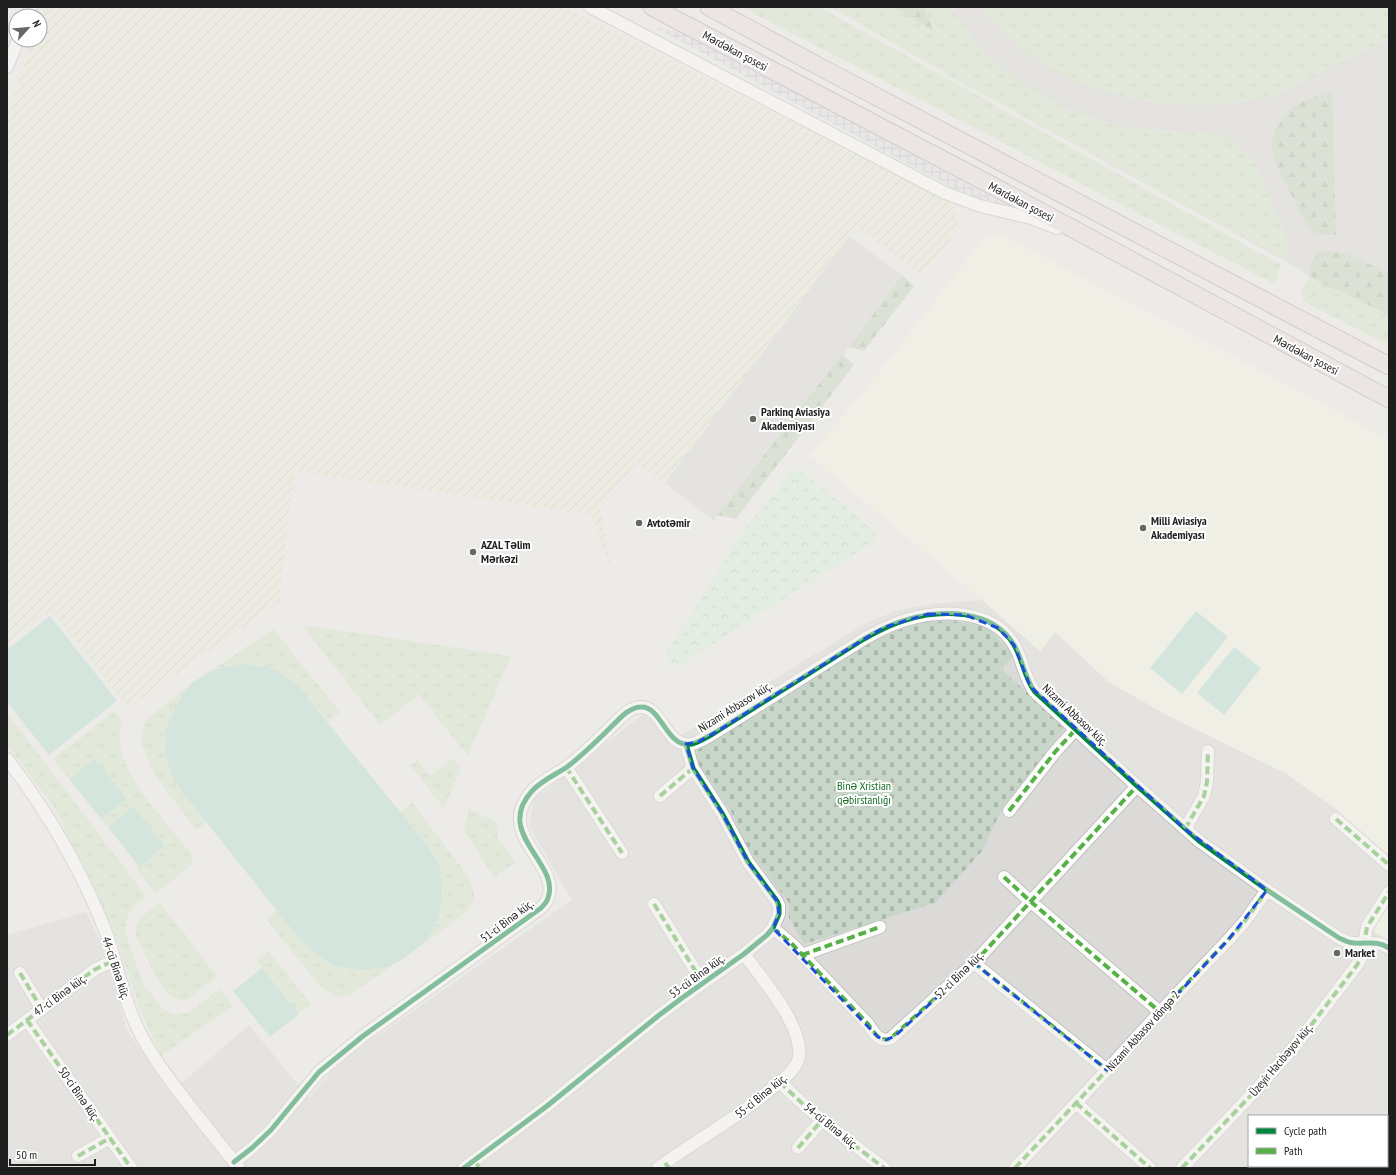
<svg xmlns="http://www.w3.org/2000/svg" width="1396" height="1175" font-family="'PT Sans Narrow',sans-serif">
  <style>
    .residential { fill: #dbdad8; fill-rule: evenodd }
    .education { fill: #f3f4e3 }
    .religious { fill: #dadad8 }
    .airport { fill: #dbdad6 }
    .farmland { fill: url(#farmland-furrows) }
    .grass { fill: url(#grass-tufts) }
    .forest { fill: url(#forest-firs) }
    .cemetery { fill: url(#cemetery-stones) }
    .park { fill: url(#park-crowns) }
    .pitch { fill: #b7ded1 }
    .plaza { fill: url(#plaza-grid) }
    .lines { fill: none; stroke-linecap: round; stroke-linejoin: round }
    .taxiway { stroke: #dbdad8; stroke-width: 31 }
    .minor-casing { stroke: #c2c1bf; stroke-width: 14 }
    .highway-casing { stroke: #bda2a7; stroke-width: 19 }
    .minor { stroke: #fcfcfb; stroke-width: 12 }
    .highway { stroke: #e9e0e0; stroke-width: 17 }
    .quiet { stroke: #55b145; stroke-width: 4; stroke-dasharray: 8 4; stroke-linecap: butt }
    .cycleway-casing { stroke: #fff; stroke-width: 8 }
    .cycleway { stroke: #00873e; stroke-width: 5 }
    .marked { fill: none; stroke: #1d4ed8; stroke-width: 3; stroke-dasharray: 8 5; stroke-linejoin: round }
    .poi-dot { fill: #666664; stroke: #fff; stroke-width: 1.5 }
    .labels { text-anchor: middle; stroke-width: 4; stroke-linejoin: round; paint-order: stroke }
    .street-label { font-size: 12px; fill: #1e1e1e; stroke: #fff }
    .poi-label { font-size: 12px; font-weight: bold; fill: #1e1e1e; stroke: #fff; text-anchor: start }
    .park-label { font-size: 12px; fill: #186f28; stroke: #fff }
  </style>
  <defs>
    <pattern id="farmland-furrows" width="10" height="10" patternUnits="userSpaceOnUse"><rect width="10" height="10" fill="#e9eadb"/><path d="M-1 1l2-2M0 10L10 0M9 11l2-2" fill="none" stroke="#c7c8bc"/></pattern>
    <pattern id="grass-tufts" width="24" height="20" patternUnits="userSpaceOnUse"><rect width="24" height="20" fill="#d6e6c9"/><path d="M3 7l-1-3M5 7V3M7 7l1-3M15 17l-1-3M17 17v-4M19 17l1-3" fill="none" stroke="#b7c5ac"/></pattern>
    <pattern id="forest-firs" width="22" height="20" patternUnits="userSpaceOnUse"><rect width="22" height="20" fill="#c6d8bf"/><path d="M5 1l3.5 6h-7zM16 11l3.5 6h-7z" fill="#aab9a4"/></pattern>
    <pattern id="cemetery-stones" width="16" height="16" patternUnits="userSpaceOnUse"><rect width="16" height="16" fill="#c7d6c8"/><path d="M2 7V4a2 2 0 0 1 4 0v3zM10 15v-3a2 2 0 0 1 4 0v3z" fill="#aab7ab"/></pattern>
    <pattern id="park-crowns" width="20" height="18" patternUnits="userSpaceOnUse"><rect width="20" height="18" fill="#d8efd9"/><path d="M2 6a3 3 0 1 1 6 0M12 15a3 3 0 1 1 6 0" fill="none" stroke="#b9ccba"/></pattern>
    <pattern id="plaza-grid" width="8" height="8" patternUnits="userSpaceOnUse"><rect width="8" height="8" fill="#e2e1e5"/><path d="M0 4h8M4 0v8" fill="none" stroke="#c1c1c4"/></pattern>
  </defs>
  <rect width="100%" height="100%" fill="#ecebe7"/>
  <path class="residential" d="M982 600 1040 651 1055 632 1109 682 1165 714 1287 774 1336 809 1389 858V900L1370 929 1389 941V1168H7V935L86 912 103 948 127 1030 170 1093 249 1025 309 1098 330 1073 350 1055 572 900 529 826 534 799 646 712 671 741 870 621 902 609 930 604ZM1249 1116H1387V1166H1249Z"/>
  <path class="education" d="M997 233 1262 371 1389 440V858L1336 809 1287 774 1165 714 1109 682 1055 632 1040 651 982 600 810 456 896 351 985 236Z
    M1389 900V941L1370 929Z"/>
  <path class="religious" d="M849 236 902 275 849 347 714 521 665 483Z"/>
  <path class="airport" d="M831 7H1389V315L1309 277 1299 269 950 76Z"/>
  <path class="farmland" d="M43 7H563L945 198 955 209 958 220 954 235 922 276 857 226 665 483 637 463 600 504 613 574 591 515 294 471 280 601 128 708 51 610 7 644V118L32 40H40V17Z"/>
  <path class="grass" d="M742 7H819L1281 265 1274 284Z
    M831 7H893L934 31 924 7H951L977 44 1019 82 1068 109 1121 128 1215 133 1232 140 1253 157 1286 236 1288 251 1287 255 1281 257 950 76Z
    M980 7H1389V39C1365 50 1342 62 1318 74 1300 83 1282 93 1263 98 1240 103 1217 105 1193 104 1107 104 1036 74 980 7Z
    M1309 277 1389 315V345L1304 302 1301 291Z
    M302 625 511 656 468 756 419 695 380 725Z
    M273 629 340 712 328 722 299 687 212 670Z
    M191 684 176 705 175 783 206 822 196 830 156 777 141 744 143 726 148 718Z
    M114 711 122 720C121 727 119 737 120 744 125 781 167 823 190 852L193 862 188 868 156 894 137 869 165 846 133 807 108 827 101 819 127 799 95 759 69 779 53 759Z
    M7 713 146 896 131 908 127 918 125 931 143 983 155 999 162 1008 173 1014 188 1013 220 989 233 1006 161 1056 143 1017 114 932 53 805 7 746Z
    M453 758 461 769 444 808 410 765 417 760 430 776Z
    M412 802 467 875C471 884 476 892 473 902 470 913 427 941 416 949L430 935 429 848 400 813Z
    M469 808 498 823 497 838 516 862 494 877 464 831Z
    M160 903 217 976C209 982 193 999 184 1000 165 1003 150 964 143 950 140 943 134 934 136 927 138 917 152 909 160 903Z
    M276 910 297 936 367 970 393 965 348 996 336 997 328 992 320 986 266 919Z
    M268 951 311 1004 299 1014 256 960Z"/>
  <path class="forest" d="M893 7H924L934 31Z
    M1332 90 1336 235H1320L1309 230 1275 162C1269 145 1272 132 1283 118 1286 115 1288 110 1291 108 1298 102 1322 94 1332 90Z
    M1323 251C1347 250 1368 264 1389 274V315L1309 277C1311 266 1311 256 1323 251Z
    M902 275 914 286 864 351 849 347Z
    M842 354 854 365 736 519 718 515Z"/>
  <path class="cemetery" d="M953 621 987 627 1014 655 1001 669 1066 727 1002 809 982 851 935 903 804 944 789 918V903L744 843 732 813 695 759 698 747 870 642 902 629 925 622Z"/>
  <path class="park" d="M802 470 876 533 872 543 678 666H673L669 662 667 652 742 533 791 471Z"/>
  <path class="pitch" d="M1196 611 1228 637 1182 694 1150 668Z
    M50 616 117 701 49 755 7 702V650Z
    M1234 647 1261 668 1224 715 1197 693Z
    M240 664 266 667 283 674 299 687 429 848C432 854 436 859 438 864 445 884 442 918 430 935 424 944 402 961 392 965 377 970 357 971 341 967 323 962 309 949 297 936L175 783 166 757V729L176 705 191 684 212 670Z
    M95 759 127 799 101 819 69 779Z
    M133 806 165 846 139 867 108 827Z
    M262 968 299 1014 270 1037 233 991Z"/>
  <path class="plaza" d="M656 28 673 30 693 38 1015 210 973 199Z"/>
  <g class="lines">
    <path class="taxiway" d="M1389 98C1378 104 1374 116 1377 129 1379 136 1385 145 1389 152"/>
    <g class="minor-casing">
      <path id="minor" d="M590 7 945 193 980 206 1031 218 1057 228
        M27 16 31 7
        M7 67 18 40
        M7 759C48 812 83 873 107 935 118 966 123 998 137 1027 152 1058 173 1084 193 1110 208 1129 223 1148 238 1167
        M566 767 622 853
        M660 796 693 768
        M1009 811 1055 752 1075 730
        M1336 819 1389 865
        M1185 829 1204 796 1207 782 1208 751
        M1004 877 1030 901 1160 1012
        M654 904 703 983
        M773 928 792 944 868 1024C874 1032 878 1042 890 1039L974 963 1137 786
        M802 955 880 927
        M974 963 1107 1070
        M20 973 41 1008
        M27 1020 131 1168
        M7 1035 94 970 104 965 115 961
        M780 1082C811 1114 848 1140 884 1168
        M1076 1103 1150 1168
        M1387 1134 1389 1131
        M798 1148 822 1120
        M78 1156 110 1138
        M234 1162 252 1148 271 1130 319 1072 363 1036 541 908C544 905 547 902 548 898 561 863 493 834 532 791 542 780 555 775 567 767 584 754 599 739 614 724 621 717 630 707 641 707 662 706 666 749 692 744 700 742 709 736 716 732L864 639C878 631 891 624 906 620 941 609 993 609 1014 645 1023 660 1024 678 1035 692L1137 786 1199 841 1267 890 1339 938C1344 940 1348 943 1354 943 1368 944 1376 940 1389 948
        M464 1168 547 1106 658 1016 682 998 744 954 767 935 773 928 779 914V906L777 901 748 862 722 813 693 768 686 744
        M658 1168C694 1141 735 1120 770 1090 777 1084 786 1078 792 1070 797 1065 800 1057 799 1050 799 1022 761 977 744 954
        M1015 1168 1107 1070 1160 1012 1229 939 1245 921 1267 890
        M1182 1168 1255 1091 1296 1045 1357 965 1362 956 1367 927 1389 892
        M1360 1168 1361 1166"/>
    </g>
    <g class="highway-casing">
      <path id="highway" d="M652 7 1010 195 1389 399
        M709 7 822 68 1389 366"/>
    </g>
    <use href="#minor" class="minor"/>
    <use href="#highway" class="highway"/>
    <path class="quiet" d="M566 767 622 853
      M660 796 693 768
      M1009 811 1055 752 1075 730
      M1336 819 1389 865
      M1185 829 1204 796 1207 782 1208 751
      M1004 877 1030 901 1160 1012
      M654 904 703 983
      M773 928 792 944 868 1024C874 1032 878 1042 890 1039L974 963 1137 786
      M802 955 880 927
      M974 963 1107 1070
      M20 973 41 1008
      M27 1020 131 1168
      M7 1035 94 970 104 965 115 961
      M780 1082C811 1114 848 1140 884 1168
      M1076 1103 1150 1168
      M1387 1134 1389 1131
      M798 1148 822 1120
      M78 1156 110 1138
      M475 1160 479 1168
      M665 1163 669 1168
      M1015 1168 1107 1070 1160 1012 1229 939 1245 921 1267 890
      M1182 1168 1255 1091 1296 1045 1357 965 1362 956 1367 927 1389 892
      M1360 1168 1361 1166"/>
    <g class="cycleway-casing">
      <path id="cycleway" d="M234 1162 252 1148 271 1130 319 1072 363 1036 541 908C544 905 547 902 548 898 561 863 493 834 532 791 542 780 555 775 567 767 584 754 599 739 614 724 621 717 630 707 641 707 662 706 666 749 692 744 700 742 709 736 716 732L864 639C878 631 891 624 906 620 941 609 993 609 1014 645 1023 660 1024 678 1035 692L1137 786 1199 841 1267 890 1339 938C1344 940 1348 943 1354 943 1368 944 1376 940 1389 948
        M464 1168 547 1106 658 1016 682 998 744 954 767 935 773 928 779 914V906L777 901 748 862 722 813 693 768 686 744"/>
    </g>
    <use href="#cycleway" class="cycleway"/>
  </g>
  <path d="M0 0H1396V1175H0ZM928 614 965 615 998 628 1014 645 1030 686 1185 829 1267 890 1229 939 1107 1070 974 963 895 1036 886 1040 878 1037 773 928 779 914 777 901 748 862 722 813 693 768 686 744 698 742 716 732 864 639 885 627Z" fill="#ecebe7" fill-opacity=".55" fill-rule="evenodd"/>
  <path class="marked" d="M928 614 965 615 998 628 1014 645 1030 686 1185 829 1267 890 1229 939 1107 1070 974 963 895 1036 886 1040 878 1037 773 928 779 914 777 901 748 862 722 813 693 768 686 744 698 742 716 732 864 639 885 627Z"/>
  <g class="poi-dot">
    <circle cx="753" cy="419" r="4"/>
    <circle cx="639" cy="523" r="4"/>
    <circle cx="1143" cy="528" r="4"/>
    <circle cx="473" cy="552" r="4"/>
    <circle cx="1337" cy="953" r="4"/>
  </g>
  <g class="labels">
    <g class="street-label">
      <text transform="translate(735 51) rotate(28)" y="4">Mərdəkan şosesi</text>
      <text transform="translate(1021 202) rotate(28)" y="4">Mərdəkan şosesi</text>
      <text transform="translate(1306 355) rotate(28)" y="4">Mərdəkan şosesi</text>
      <text transform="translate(735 707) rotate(-32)" y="4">Nizami Abbasov küç.</text>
      <text transform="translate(1075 715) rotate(43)" y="4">Nizami Abbasov küç.</text>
      <text transform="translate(507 921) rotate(-37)" y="4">51-ci Binə küç.</text>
      <text transform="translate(116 968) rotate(72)" y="4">44-cü Binə küç.</text>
      <text transform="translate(959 975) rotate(-44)" y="4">52-ci Binə küç.</text>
      <text transform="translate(697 976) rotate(-36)" y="4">53-cü Binə küç.</text>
      <text transform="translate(60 995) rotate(-36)" y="4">47-ci Binə küç.</text>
      <text transform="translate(1143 1031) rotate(-48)" y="4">Nizami Abbasov döngə 2</text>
      <text transform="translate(1281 1060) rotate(-50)" y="4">Üzeyir Hacıbəyov küç.</text>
      <text transform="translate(79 1094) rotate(55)" y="4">50-ci Binə küç.</text>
      <text transform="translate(761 1096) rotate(-39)" y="4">55-ci Binə küç.</text>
      <text transform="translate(831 1126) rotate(39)" y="4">54-cü Binə küç.</text>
    </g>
    <g class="poi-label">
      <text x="761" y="416">Parkinq Aviasiya<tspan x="761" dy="14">Akademiyası</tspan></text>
      <text x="1151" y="525">Milli Aviasiya<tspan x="1151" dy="14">Akademiyası</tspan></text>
      <text x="647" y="527">Avtotəmir</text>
      <text x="481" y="549">AZAL Təlim<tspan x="481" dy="14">Mərkəzi</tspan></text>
      <text x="1345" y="957">Market</text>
    </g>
    <g class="park-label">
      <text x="864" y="790">Binə Xristian<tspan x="864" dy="14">qəbirstanlığı</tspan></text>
    </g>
  </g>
  <rect width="1396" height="1175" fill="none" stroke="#1e1e1e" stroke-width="16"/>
  <rect x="1248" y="1115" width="140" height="52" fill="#ffffff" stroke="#a5a5a5"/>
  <rect x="1256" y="1128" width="20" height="6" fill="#00873e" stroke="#a5a5a5"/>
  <text x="1284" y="1135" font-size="12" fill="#1e1e1e">Cycle path</text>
  <rect x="1256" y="1148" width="20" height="6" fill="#55b145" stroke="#a5a5a5"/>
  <text x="1284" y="1155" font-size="12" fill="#1e1e1e">Path</text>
  <g transform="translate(28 28) rotate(63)"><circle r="19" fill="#ffffff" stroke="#a5a5a5"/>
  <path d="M0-3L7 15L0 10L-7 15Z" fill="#666664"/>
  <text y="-6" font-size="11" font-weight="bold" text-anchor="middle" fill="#1e1e1e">N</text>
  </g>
  <path d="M10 1159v6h85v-6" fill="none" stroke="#1e1e1e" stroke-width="2"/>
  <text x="16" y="1159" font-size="12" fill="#1e1e1e" stroke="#ffffff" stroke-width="3" paint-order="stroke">50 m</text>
</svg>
